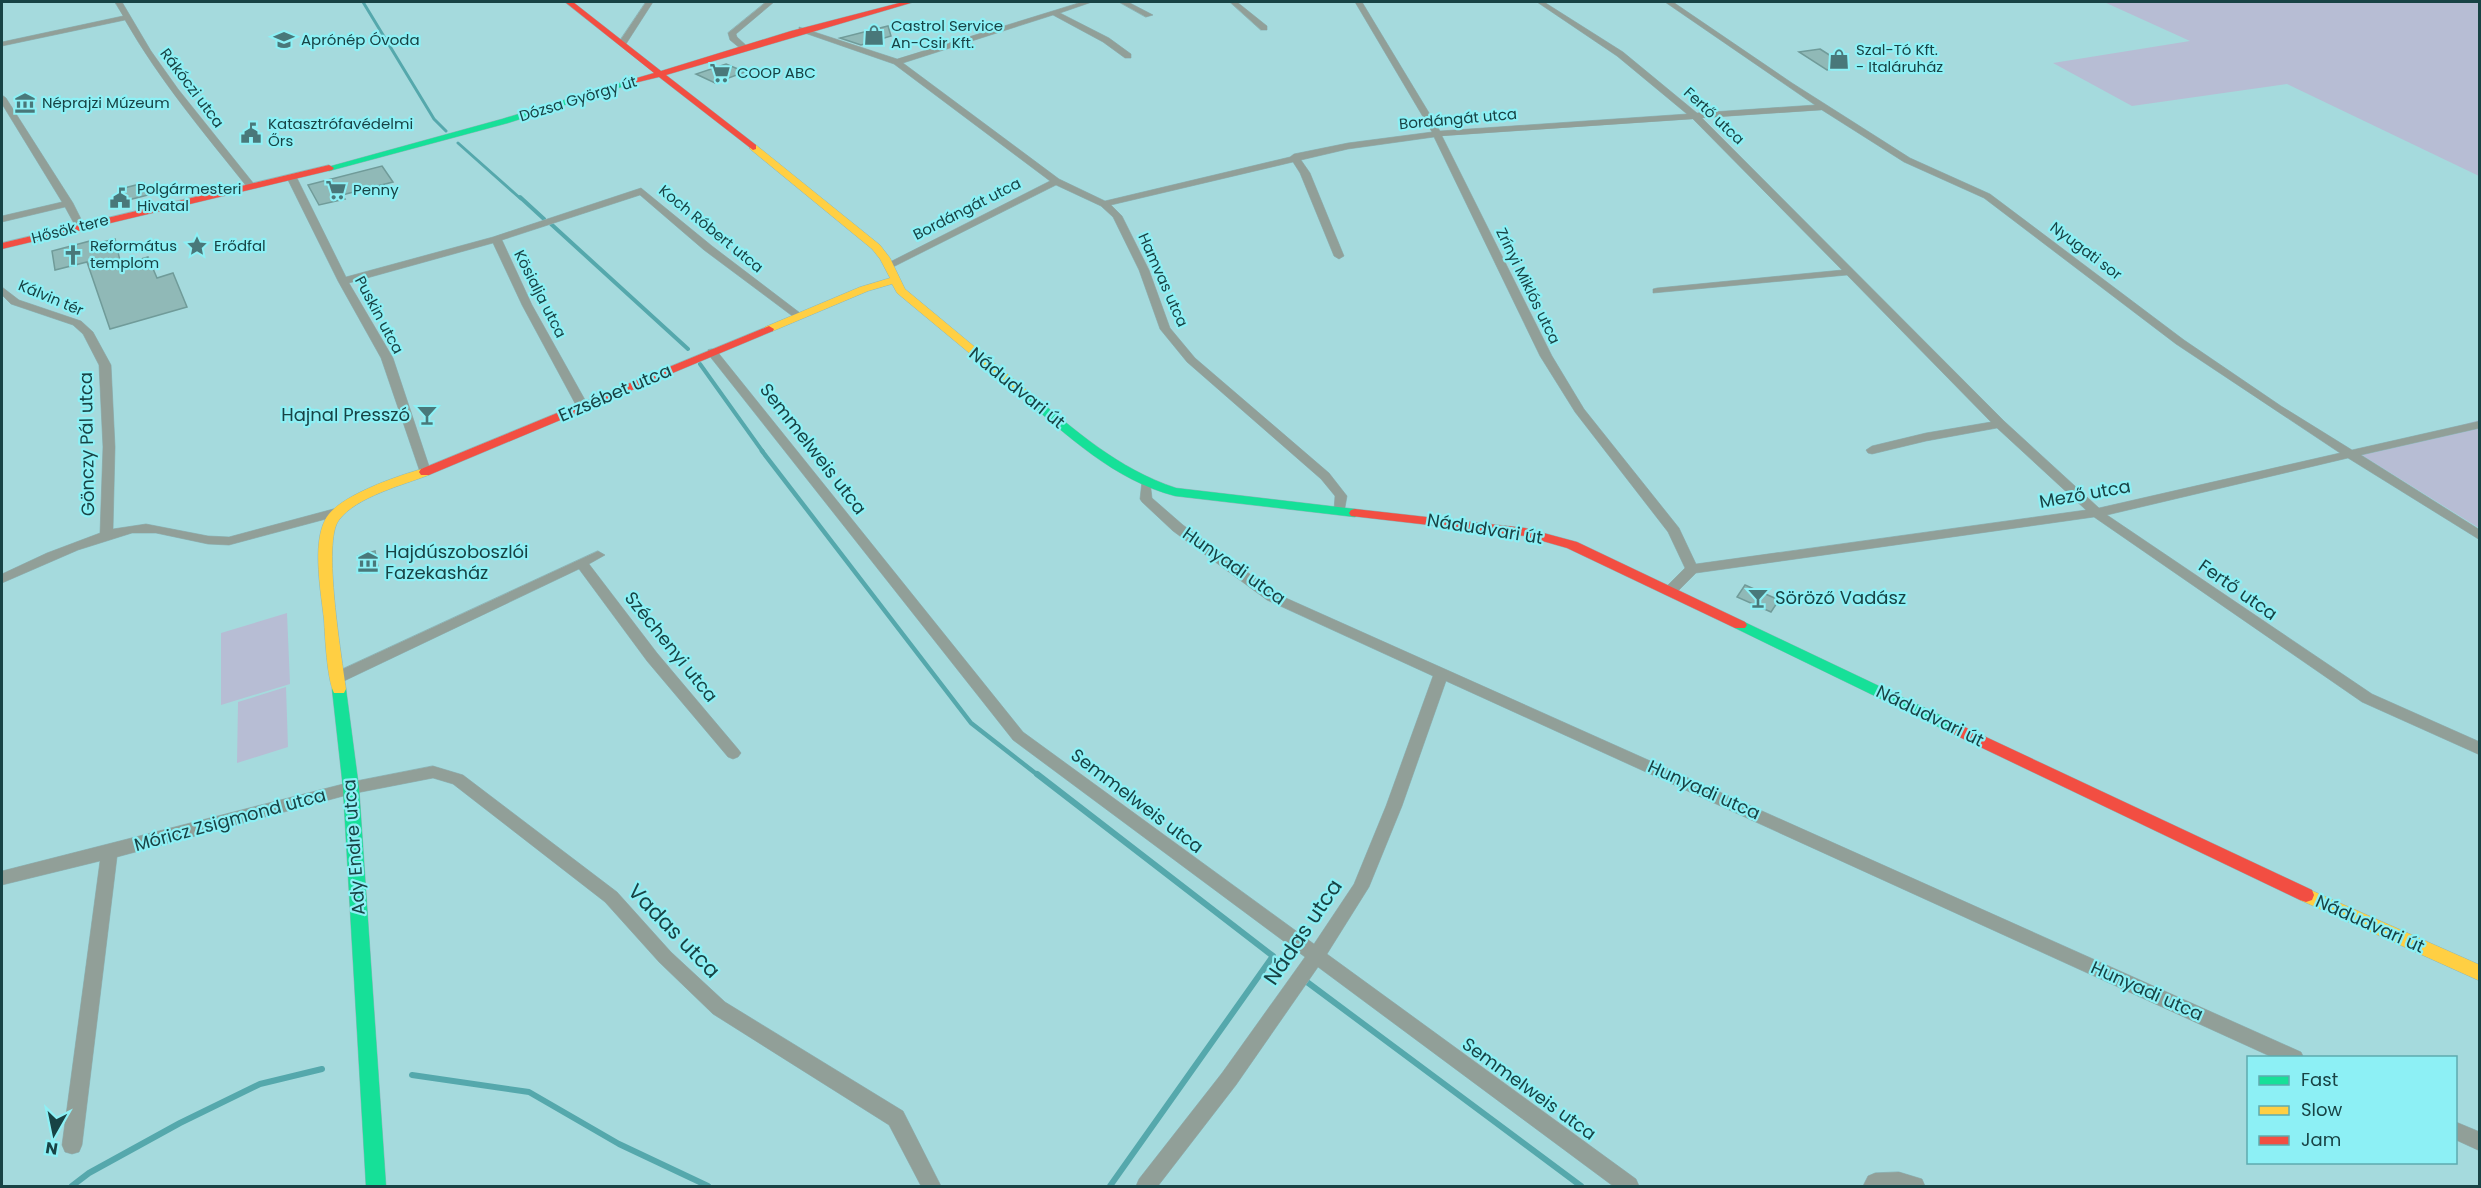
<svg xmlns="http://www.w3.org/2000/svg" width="2481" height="1188" font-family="Poppins,sans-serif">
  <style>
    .green { fill: #b7bdd4 }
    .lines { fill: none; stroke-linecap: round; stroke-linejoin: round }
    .stream-far3 { stroke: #55a8ac; stroke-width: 3 }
    .stream-far2 { stroke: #55a8ac; stroke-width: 4 }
    .stream-far1 { stroke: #55a8ac; stroke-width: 4.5 }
    .stream { stroke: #55a8ac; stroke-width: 6 }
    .building { fill: #90b9b7; stroke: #709b99; stroke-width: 1.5 }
    .street-casing { stroke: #8db8bb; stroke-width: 1 }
    .fast-casing { stroke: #8db8bb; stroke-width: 1 }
    .slow-casing { stroke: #8db8bb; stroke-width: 1 }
    .jam-casing { stroke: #8db8bb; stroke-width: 1 }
    .street { fill: #919f98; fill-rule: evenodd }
    .fast { fill: #16e098; fill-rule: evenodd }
    .slow { fill: #ffcf43; fill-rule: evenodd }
    .jam { fill: #f24e42; fill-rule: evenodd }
    .labels { text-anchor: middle; stroke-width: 4.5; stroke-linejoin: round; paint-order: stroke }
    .far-poi-label { font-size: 15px; fill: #184345; stroke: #8df0f5; text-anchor: start }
    .far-street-label { font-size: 15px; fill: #184345; stroke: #8df0f5 }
    .street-label { font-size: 18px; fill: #184345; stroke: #8df0f5 }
    .poi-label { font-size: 18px; fill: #184345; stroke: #8df0f5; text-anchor: start }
    .near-street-label { font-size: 21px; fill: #184345; stroke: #8df0f5 }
  </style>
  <rect width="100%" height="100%" fill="#a5dadd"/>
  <path class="green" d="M2104 2H2479V176L2287 84 2132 106 2053 63 2190 41Z
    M2479 420V528L2360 454Z
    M287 613 290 684 221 705V633Z
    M286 687 288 747 237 763 238 702Z"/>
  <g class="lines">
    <path class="stream-far3" d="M363 2 434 119 446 131
      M458 143 521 199"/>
    <path class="stream-far2" d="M520 197 544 219
      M551 224 688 349
      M700 364 763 452"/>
    <path class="stream-far1" d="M762 451 971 723 1039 776"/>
    <path class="stream" d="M1037 774 1273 956 1110 1186
      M1307 982 1581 1186
      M412 1075 529 1092 619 1144 708 1186
      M72 1186 89 1173 180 1123 260 1084 322 1069"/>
  </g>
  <path class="building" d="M888 26 891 36 861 45 840 38Z
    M1820 49 1842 63H1840L1846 67 1827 70 1799 52Z
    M726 64 745 72 715 83 696 74Z
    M382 166 393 182 342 195 345 199 319 205 308 185Z
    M144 183 148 195 124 201 120 189Z
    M115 239 121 265 148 257 157 278 173 273 187 307 110 329 87 262 55 270 52 251 90 241 91 245Z
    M375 551 378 567 361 573 358 556Z
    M1745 585 1779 600 1771 612 1737 597Z"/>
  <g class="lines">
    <g class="street-casing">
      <path id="street" d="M115 2H122L151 51 178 89 254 184V188H248C204 133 160 81 125 20L2 46V42L123 16Z
        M646 2H653L626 44H620L619 42Z
        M766 2H774L736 34 737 37 748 47 741 49 730 40 728 33Z
        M1082 2H1092L1060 13 1109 38 1131 54V58H1125L1103 42 1053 15 903 63 1059 179 1105 201 1290 157 1294 154 1348 143 1432 132 1355 2H1362L1440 131 1687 114 1617 56 1537 2H1544L1623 52 1697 113 1815 105 1665 2H1673L1792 83 1910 158 1990 194 2184 340 2281 406 2352 450 2480 421V428L2361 455 2480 530V540L2348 458 2107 515 2372 694 2480 742V755L2362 702 2094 517 1696 573 1675 594H1665L1663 591 1665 588 1685 568 1668 532 1575 412 1540 356 1434 137 1348 149 1301 160 1310 173 1344 256 1339 259 1334 256 1300 173 1293 162 1111 205 1122 216 1149 270 1170 328 1195 358 1329 473 1347 496 1344 513H1336L1334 510 1335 496 1321 479 1187 362 1160 329 1139 270 1113 217 1101 206 1056 185 895 266 891 267 886 264 1050 181 894 64 799 31V27L897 59ZM1822 110 1904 162 1984 198 2176 344 2340 453 2099 508 2004 421 1702 118ZM1693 119 1842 270 1657 288 1653 289V293L1847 275 1991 422 1926 433 1872 446 1866 450 1868 453 1872 454 1926 441 1997 428 2086 510 1696 564 1679 528 1584 409 1552 356 1442 136Z
        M1119 2H1128L1153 15 1146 17Z
        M1230 2H1237L1267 26V30H1261Z
        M2 95 6 98 73 203 85 227 83 229H77L65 207 2 222V216L62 202 2 104Z
        M292 175 297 178 346 277 493 237 641 188 712 246 804 316 803 318H795L704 250 640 195 502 240 532 305 589 407 583 410 577 407 522 305 493 243 349 283 393 358 431 472 429 475H421L381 358 338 281 287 178Z
        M2 287 19 300 81 321 93 332 111 365 115 447 113 529 146 524 208 536 229 537 337 508 341 509 343 512 341 515 229 545 208 544 156 533H132L78 550 2 583V574L47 553 100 533 103 447 99 365 83 334 73 325 11 304 2 295Z
        M712 349 716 350 1023 732 1314 944 1354 884 1386 806 1433 676 1267 600 1173 531 1142 502 1140 499 1142 481H1150L1152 498 1183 525 1277 594 2301 1052 2304 1058H2274L1446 681 1402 806 1369 887 1327 954 1636 1179 1639 1186H1613L1318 967 1236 1085 1158 1186H1136L1139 1179 1222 1073 1305 957 1013 740 708 354V350Z
        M598 551 605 555 589 564 657 653 738 749 741 753 738 757 733 759 728 757 647 661 579 569 344 681H334L332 677 334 673Z
        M433 766 463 775 617 892 671 952 725 1002 903 1111 941 1186H921L889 1125 713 1014 659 962 605 902 453 784 433 778 351 794 117 857 82 1145 79 1152 72 1154 65 1152 62 1145 100 861 2 885V871L351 782Z
        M2456 1122 2480 1132V1151L2456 1140Z
        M1899 1172 1922 1179 1925 1186H1863L1868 1176 1875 1173Z"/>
    </g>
    <g class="fast-casing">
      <path id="fast" d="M630 80 637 82 508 123 329 171 324 168 502 119Z
        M1025 391 1029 392C1075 430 1118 469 1176 488L1355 509 1361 513 1355 517 1175 496C1114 480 1068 436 1021 396L1019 394Z
        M1740 620 1961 725 1963 729 1961 733H1951L1735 628 1733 625 1735 622Z
        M339 684 344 685 346 689 359 788 386 1186H366L343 788 332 689 334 685Z"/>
    </g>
    <g class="slow-casing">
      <path id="slow" d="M750 145H756L880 245 890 258 905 289 1029 392V396H1021L897 293 892 284 868 291 773 331H765V327L860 287 890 278 880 259 872 249 750 149Z
        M425 468 429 469 431 472 429 475C403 485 356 497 339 520 322 541 342 658 346 689L344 693H334C327 679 325 637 324 620 321 593 312 545 325 520 336 496 400 475 425 468Z
        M2306 888 2480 965V981L2300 900 2298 895 2300 890Z"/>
    </g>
    <g class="jam-casing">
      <path id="jam" d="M565 2H573L661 71 791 31 903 2H914L666 75 756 145V149L753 150 659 77 630 84V80L654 73Z
        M329 165 334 168 332 170 2 249V243Z
        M769 326 774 329 773 331 429 475H421L419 472 421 469Z
        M1355 509 1525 528 1577 542 1745 622 1747 625 1745 628H1735L1567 548 1525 536 1351 516 1349 513 1351 510Z
        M1956 723 2312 890 2314 895 2312 900 2306 902 2300 900 1951 733 1949 729 1951 725Z"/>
    </g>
    <use href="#street" class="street"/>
    <use href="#fast" class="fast"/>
    <use href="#slow" class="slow"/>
    <use href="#jam" class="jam"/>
  </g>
  <defs>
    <g id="shop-bare" transform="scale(1.62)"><path d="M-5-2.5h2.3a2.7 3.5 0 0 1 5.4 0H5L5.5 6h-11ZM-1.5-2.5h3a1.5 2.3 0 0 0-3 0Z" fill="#49787a" stroke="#8df0f5" stroke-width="2.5" paint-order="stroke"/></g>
    <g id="school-bare" transform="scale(1.62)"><path d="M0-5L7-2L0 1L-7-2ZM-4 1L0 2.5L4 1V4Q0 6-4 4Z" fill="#49787a" stroke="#8df0f5" stroke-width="2.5" paint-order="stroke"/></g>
    <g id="supermarket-bare" transform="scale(1.62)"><path d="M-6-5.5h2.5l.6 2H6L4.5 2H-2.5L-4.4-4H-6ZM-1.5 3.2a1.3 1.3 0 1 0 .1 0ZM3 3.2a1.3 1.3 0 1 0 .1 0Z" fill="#49787a" stroke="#8df0f5" stroke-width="2.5" paint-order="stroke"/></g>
    <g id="museum-bare" transform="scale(1.62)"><path d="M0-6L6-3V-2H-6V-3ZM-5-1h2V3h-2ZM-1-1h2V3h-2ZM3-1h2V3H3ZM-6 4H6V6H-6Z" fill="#49787a" stroke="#8df0f5" stroke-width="2.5" paint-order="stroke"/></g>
    <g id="civic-bare" transform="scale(1.62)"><path d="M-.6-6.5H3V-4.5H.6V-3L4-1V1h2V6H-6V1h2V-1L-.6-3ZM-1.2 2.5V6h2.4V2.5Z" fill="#49787a" stroke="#8df0f5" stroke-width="2.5" paint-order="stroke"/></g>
    <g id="sight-bare" transform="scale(1.62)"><path d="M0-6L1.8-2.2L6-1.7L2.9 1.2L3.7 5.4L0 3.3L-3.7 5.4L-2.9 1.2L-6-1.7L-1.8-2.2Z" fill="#49787a" stroke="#8df0f5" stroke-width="2.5" paint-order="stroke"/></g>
    <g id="church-bare" transform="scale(1.62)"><path d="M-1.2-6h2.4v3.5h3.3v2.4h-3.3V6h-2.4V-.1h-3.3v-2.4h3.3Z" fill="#49787a" stroke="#8df0f5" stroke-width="2.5" paint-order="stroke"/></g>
    <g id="bar-bare" transform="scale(1.62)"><path d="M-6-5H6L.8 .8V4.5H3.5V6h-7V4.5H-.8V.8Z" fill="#49787a" stroke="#8df0f5" stroke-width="2.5" paint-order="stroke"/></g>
  </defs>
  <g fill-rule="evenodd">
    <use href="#shop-bare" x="874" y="35"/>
    <use href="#school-bare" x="284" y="40"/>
    <use href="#shop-bare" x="1839" y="59"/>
    <use href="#supermarket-bare" x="720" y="73"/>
    <use href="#museum-bare" x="25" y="103"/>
    <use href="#civic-bare" x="251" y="133"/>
    <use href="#supermarket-bare" x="336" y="190"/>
    <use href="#civic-bare" x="120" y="198"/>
    <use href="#sight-bare" x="197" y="246"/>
    <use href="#church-bare" x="73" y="255"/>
    <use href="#bar-bare" x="427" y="415"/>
    <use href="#museum-bare" x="368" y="562"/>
    <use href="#bar-bare" x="1758" y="598"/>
  </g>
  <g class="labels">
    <g class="far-poi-label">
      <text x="891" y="31">Castrol Service<tspan x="891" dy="17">An-Csir Kft.</tspan></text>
      <text x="301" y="45">Aprónép Óvoda</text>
      <text x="1856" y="55">Szal-Tó Kft.<tspan x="1856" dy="17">- Italáruház</tspan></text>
      <text x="737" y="78">COOP ABC</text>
      <text x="42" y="108">Néprajzi Múzeum</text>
      <text x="268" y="129">Katasztrófavédelmi<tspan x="268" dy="17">Őrs</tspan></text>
      <text x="137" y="194">Polgármesteri<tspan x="137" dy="17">Hivatal</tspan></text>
      <text x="353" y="195">Penny</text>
      <text x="90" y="251">Református<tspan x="90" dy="17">templom</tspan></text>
      <text x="214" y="251">Erődfal</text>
    </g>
    <g class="far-street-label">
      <text transform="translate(192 88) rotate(53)" y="5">Rákóczi utca</text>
      <text transform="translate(578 99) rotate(-17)" y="5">Dózsa György út</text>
      <text transform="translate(1714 116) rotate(43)" y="5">Fertő utca</text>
      <text transform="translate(1458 119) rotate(-5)" y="5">Bordángát utca</text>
      <text transform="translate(967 209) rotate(-27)" y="5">Bordángát utca</text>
      <text transform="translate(70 229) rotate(-14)" y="5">Hősök tere</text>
      <text transform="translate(711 229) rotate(39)" y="5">Koch Róbert utca</text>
      <text transform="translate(2086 251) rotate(37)" y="5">Nyugati sor</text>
      <text transform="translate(1163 280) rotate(66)" y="5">Hamvas utca</text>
      <text transform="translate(1528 286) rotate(64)" y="5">Zrínyi Miklós utca</text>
      <text transform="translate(540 294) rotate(63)" y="5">Kösialja utca</text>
      <text transform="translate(51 298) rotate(23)" y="5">Kálvin tér</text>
      <text transform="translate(379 315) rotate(62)" y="5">Puskin utca</text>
    </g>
    <g class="street-label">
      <text transform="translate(1017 388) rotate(39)" y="6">Nádudvari út</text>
      <text transform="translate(615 393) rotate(-23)" y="6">Erzsébet utca</text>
      <text transform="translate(87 444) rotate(-91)" y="6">Gönczy Pál utca</text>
      <text transform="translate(813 449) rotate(52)" y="6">Semmelweis utca</text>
      <text transform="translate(2085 494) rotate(-10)" y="6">Mező utca</text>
      <text transform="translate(1485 529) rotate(9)" y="6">Nádudvari út</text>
      <text transform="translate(1234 566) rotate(35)" y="6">Hunyadi utca</text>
      <text transform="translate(2238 590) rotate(35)" y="6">Fertő utca</text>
      <text transform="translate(671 647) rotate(51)" y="6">Széchenyi utca</text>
      <text transform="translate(1930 716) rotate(26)" y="6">Nádudvari út</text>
      <text transform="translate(1704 790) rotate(24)" y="6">Hunyadi utca</text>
      <text transform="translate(1137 801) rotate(37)" y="6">Semmelweis utca</text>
      <text transform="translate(230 820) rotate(-15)" y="6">Móricz Zsigmond utca</text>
      <text transform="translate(354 847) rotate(-94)" y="6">Ady Endre utca</text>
      <text transform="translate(2370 924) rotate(24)" y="6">Nádudvari út</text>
      <text transform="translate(2147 991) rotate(24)" y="6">Hunyadi utca</text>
      <text transform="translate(1529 1089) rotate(36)" y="6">Semmelweis utca</text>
    </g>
    <g class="poi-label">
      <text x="410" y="421" text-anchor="end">Hajnal Presszó</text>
      <text x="385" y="558">Hajdúszoboszlói<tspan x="385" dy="21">Fazekasház</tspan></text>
      <text x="1775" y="604">Söröző Vadász</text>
    </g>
    <g class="near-street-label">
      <text transform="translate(674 931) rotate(46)" y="7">Vadas utca</text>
      <text transform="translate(1303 932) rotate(-56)" y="7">Nádas utca</text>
    </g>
  </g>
  <rect width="2481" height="1188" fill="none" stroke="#184345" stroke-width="6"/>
  <rect x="2247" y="1056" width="210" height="108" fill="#8df0f5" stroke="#5eabaf" stroke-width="1.5"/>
  <rect x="2259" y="1076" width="30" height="9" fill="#16e098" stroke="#5eabaf" stroke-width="1.5"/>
  <text x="2301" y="1086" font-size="18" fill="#184345">Fast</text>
  <rect x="2259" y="1106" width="30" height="9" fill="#ffcf43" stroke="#5eabaf" stroke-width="1.5"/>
  <text x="2301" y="1116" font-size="18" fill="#184345">Slow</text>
  <rect x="2259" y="1136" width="30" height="9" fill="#f24e42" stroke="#5eabaf" stroke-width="1.5"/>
  <text x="2301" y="1146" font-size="18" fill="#184345">Jam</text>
  <g transform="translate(54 1134) rotate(189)" stroke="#8df0f5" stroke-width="4.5" paint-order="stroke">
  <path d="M0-4.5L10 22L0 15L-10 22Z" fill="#184345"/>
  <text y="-9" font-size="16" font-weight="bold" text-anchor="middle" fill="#184345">N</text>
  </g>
</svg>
